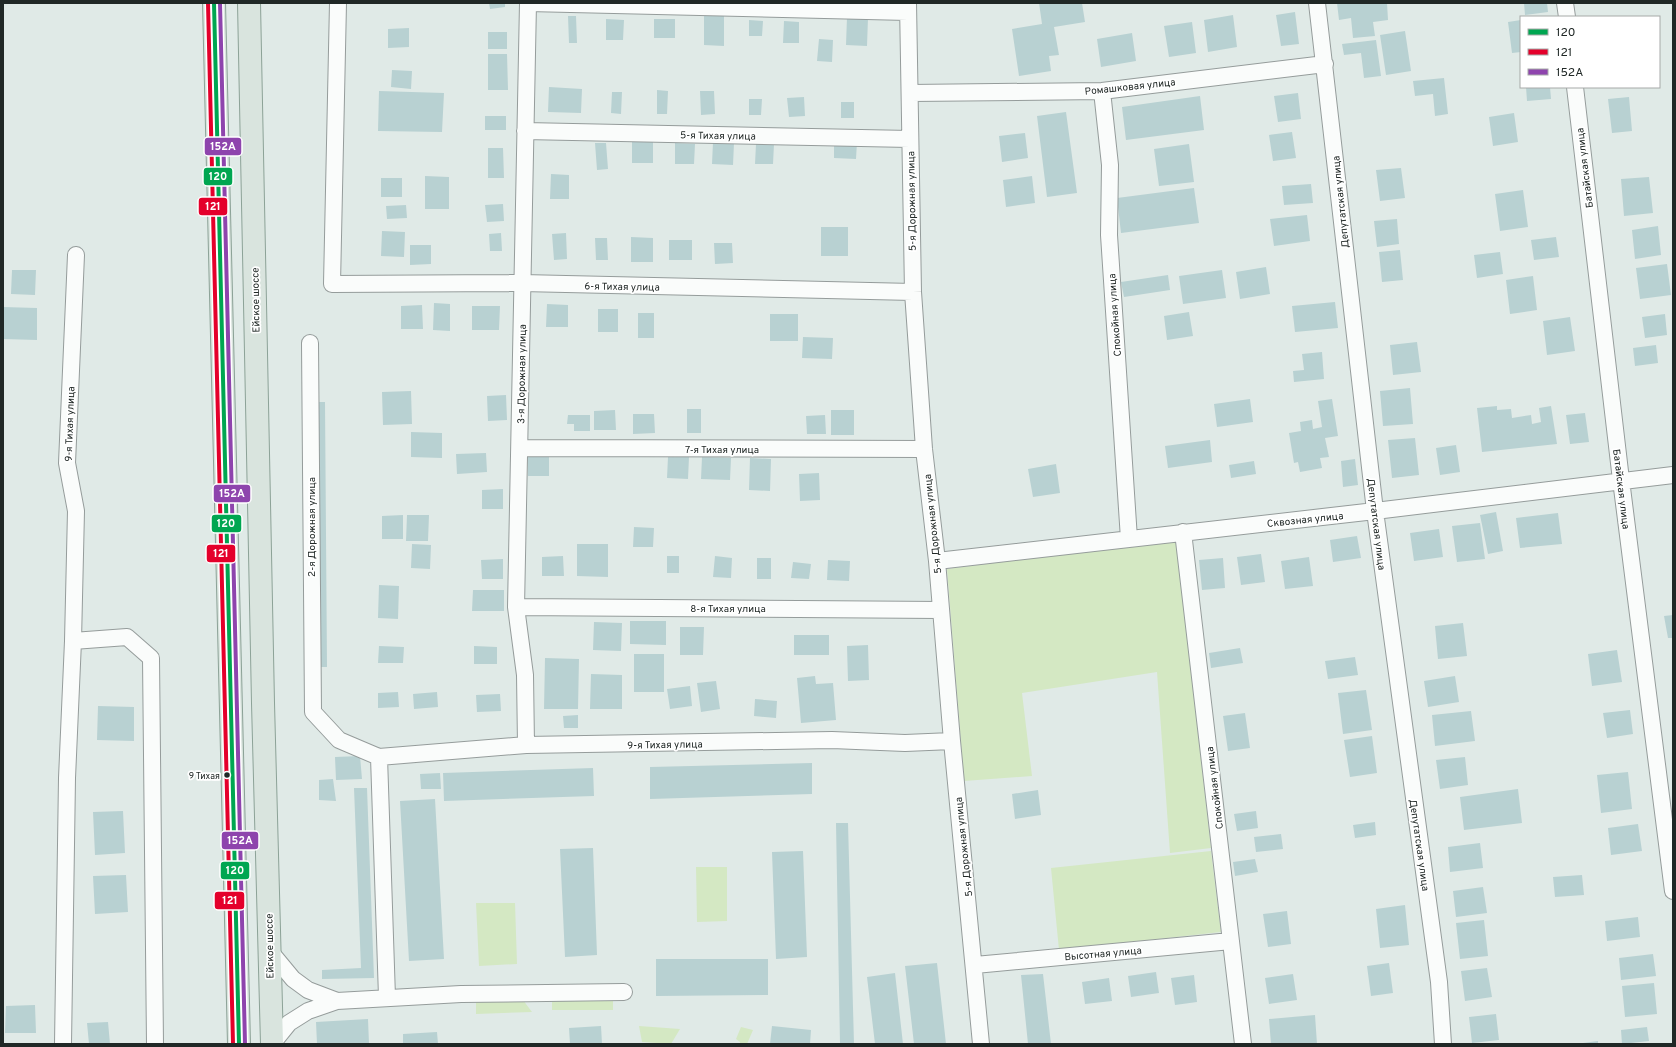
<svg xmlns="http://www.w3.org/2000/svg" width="1676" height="1047" font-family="Overpass,sans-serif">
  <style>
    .green { fill: #d4e8c3 }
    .building { fill: #b8d1d2 }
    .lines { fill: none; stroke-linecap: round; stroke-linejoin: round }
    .street-casing { stroke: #959c9b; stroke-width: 18 }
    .primary-casing { stroke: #8ca297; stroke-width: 24 }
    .street { stroke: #fafcfb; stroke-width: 16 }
    .primary { stroke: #d9e4de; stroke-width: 22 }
    .bus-1-casing { stroke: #fff; stroke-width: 7 }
    .bus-2-casing { stroke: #fff; stroke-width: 7 }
    .bus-3-casing { stroke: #fff; stroke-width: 7 }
    .bus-1 { stroke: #00a651; stroke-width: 4 }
    .bus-2 { stroke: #e4002b; stroke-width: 4 }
    .bus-3 { stroke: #8e44ad; stroke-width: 4 }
    .bus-dot { fill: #202826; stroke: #fff; stroke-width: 1.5 }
    .labels { text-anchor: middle; stroke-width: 3.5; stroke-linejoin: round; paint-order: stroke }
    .bus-label { font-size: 9px; fill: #202826; stroke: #fff; text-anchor: end }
    .street-label { font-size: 10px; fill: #202826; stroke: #fff }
    .line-badge { stroke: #fff; stroke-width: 1.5 }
    .badge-label { font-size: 11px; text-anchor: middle; font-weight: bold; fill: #fff }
  </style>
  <rect width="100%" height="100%" fill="#e0eae7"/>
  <path class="green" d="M1176 539 1211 848 1170 853 1157 672 1022 693 1032 776 964 781 947 569Z
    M1211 851 1221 932 1059 950 1051 868Z
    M696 867H727V921L697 922Z
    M476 903H515L517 964 479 966Z
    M476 999 523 1000 532 1012 476 1014Z
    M613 999V1010H552V1000Z
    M639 1026 680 1029 671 1044 642 1042Z
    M741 1027 753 1030 747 1044H740V1042L736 1039Z"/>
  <path class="building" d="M489 3H505V7L490 9Z
    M1039 3H1082L1085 22 1054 27 1059 55 1049 56 1051 71 1019 76 1012 29 1042 24Z
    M1337 3H1387L1388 20 1373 22 1375 36 1353 38 1351 18 1339 20Z
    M1524 3H1547L1548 12 1525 15Z
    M1295 12 1299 44 1281 46 1276 15Z
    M704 15H724V46L704 45Z
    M1233 15 1237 47 1208 52 1204 20Z
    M568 16H576L577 43H569Z
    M847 17 868 18 867 46 846 45Z
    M606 19 624 20 623 40H606Z
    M654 19H675V38H654Z
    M749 20 763 21 762 36H749Z
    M1521 20V52L1512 53 1508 22Z
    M784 21 799 22V43H783Z
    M1192 22 1196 53 1169 57 1164 26Z
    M409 28V47L388 48V29Z
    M1405 31 1411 71 1386 75 1380 35Z
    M488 32H507V49H488Z
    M1132 33 1136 61 1101 67 1097 39Z
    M819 39 833 40 832 62 817 61Z
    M1376 40 1381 76 1364 78 1361 53 1344 55 1342 44Z
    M488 54H507L508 90H488Z
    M392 70 412 71 411 89 391 87Z
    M1444 78 1448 114 1435 116 1433 94 1415 96 1413 81Z
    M549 87 582 89 581 113 548 112Z
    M1526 87H1550L1551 99 1527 101Z
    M657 90 668 91 667 114H657Z
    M379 91 444 93 442 132 378 131Z
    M700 91H714L715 114 701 115Z
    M612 92H622L621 114 611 113Z
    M1298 93 1301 119 1278 122 1274 96Z
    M1200 96 1204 130 1126 140 1122 107Z
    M804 97 805 116 789 117 787 98Z
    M1629 97 1632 131 1612 133 1608 99Z
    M749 99H762L761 115H749Z
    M841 102H854V118H841Z
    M1066 112 1077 193 1047 197 1037 116Z
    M1514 113 1518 142 1493 146 1489 117Z
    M485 116H506V130H485Z
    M1292 132 1296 158 1273 161 1269 135Z
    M1025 133 1028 158 1002 162 999 136Z
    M834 141 857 142 856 159 834 158Z
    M632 142H653V163H632Z
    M713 142 734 143 733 165 712 164Z
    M595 143H606L608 169 597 170Z
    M675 143 695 144 694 164H675Z
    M756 144H774L773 164H755Z
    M1189 144 1194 182 1159 186 1154 149Z
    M488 148H503L504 178H488Z
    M1401 168 1405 198 1380 201 1376 170Z
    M551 174 569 175V199H550Z
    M425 176 449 177V209H425Z
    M1032 176 1035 203 1006 207 1003 180Z
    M1649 177 1653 213 1624 216 1621 179Z
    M381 178H402V197H381Z
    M1311 184 1313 203 1284 205 1282 186Z
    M1194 188 1199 223 1121 233 1117 198Z
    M1523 190 1528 227 1500 231 1495 194Z
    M503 204 504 221 487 222 485 205Z
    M406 205 407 218 387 219 386 206Z
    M1307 215 1310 241 1274 246 1270 219Z
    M1397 219 1399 244 1377 247 1374 221Z
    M1658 226 1661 255 1635 259 1632 230Z
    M821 227H848V256H821Z
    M382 231 405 232 404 257 381 256Z
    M501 233 502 251H490L489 234Z
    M566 233 567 259 554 260 552 234Z
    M631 237 653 238V262H631Z
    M1556 237 1559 257 1534 260 1531 240Z
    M595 238H607L608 260H596Z
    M669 240H692V260H669Z
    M714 243H732L733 263 715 264Z
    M410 245H431V264L410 265Z
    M1400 250 1403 280 1382 282 1379 252Z
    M1500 252 1503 274 1477 278 1474 255Z
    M1667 264 1671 295 1640 299 1636 268Z
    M1266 267 1270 294 1240 299 1236 272Z
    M12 270H36L35 295 11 294Z
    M1222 270 1226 298 1183 304 1179 276Z
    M1168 275 1170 290 1124 297 1121 282Z
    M1533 276 1537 310 1510 314 1506 280Z
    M1335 302 1338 328 1295 332 1292 306Z
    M434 303 450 304V331L433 330Z
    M547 304 568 305V327H546Z
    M422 305 423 329H401V306Z
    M472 306H500L499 330H472Z
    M3 307 37 308V340L3 339Z
    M598 309H618V332H598Z
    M1189 312 1193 336 1167 340 1164 316Z
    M638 313H654V338H638Z
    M770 314H798V341H770Z
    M1665 314 1667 335 1645 338 1642 317Z
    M1570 317 1575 351 1547 355 1543 321Z
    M803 337 833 338 832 359 802 358Z
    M1417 342 1421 372 1393 375 1390 345Z
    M1656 345 1658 363 1635 366 1633 348Z
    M1322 352 1324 379 1294 382 1293 371 1304 370 1302 354Z
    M1410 388 1413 424 1383 426 1380 391Z
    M411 391 412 424 383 425 382 392Z
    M506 395 507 420 488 421 487 396Z
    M1250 399 1253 422 1217 427 1214 404Z
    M1332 399 1338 436 1325 438 1329 457 1320 458 1322 468 1300 472 1298 462 1294 463 1289 433 1301 431 1300 422 1312 420 1313 429 1322 427 1318 401Z
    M314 402H325L327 667H315Z
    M1497 406V410L1511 409 1512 418 1531 415 1532 424 1541 422 1539 408 1551 406 1557 444 1482 452 1477 408Z
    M687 409H701V433H687Z
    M615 410 616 430H594V411Z
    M831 410H854V435H831Z
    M1585 413 1589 442 1570 444 1566 415Z
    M633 414H654L655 433 633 434Z
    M568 415H590V431H574V424H567Z
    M825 415 826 434H807L806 416Z
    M411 432 442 433V458L411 457Z
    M1415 438 1419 475 1392 478 1388 440Z
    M1210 440 1212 462 1168 468 1165 446Z
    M1456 445 1460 472 1440 475 1436 448Z
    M486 453 487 472 457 474 456 454Z
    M549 456V476H528V457Z
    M668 457H689L688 479 667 478Z
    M702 457 731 458 730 480 701 479Z
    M750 458 771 459 770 491 749 490Z
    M1355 459 1358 485 1343 487 1341 461Z
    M1254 461 1256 474 1231 478 1229 465Z
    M1056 464 1060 493 1033 497 1028 469Z
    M819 473 820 500 800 501 799 474Z
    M503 489V509H482V490Z
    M1496 512 1503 551 1488 554 1480 515Z
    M1558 513 1562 544 1520 548 1516 518Z
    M403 515V539H382V516Z
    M407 515H429L428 541H406Z
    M1480 523 1485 559 1457 562 1452 526Z
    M634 527 654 528 653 547H633Z
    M1439 529 1443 557 1414 561 1410 533Z
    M1357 536 1361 558 1333 562 1330 540Z
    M412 544 431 545 430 569 411 568Z
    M577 544H608V577L577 576Z
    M1261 554 1265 582 1241 585 1237 557Z
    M563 556 564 576H542V557Z
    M667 556H679V573H667Z
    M715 556 732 558 731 578 713 577Z
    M1309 557 1313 586 1285 589 1281 561Z
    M757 558H771V579H757Z
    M1223 558 1225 588 1202 590 1199 560Z
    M503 559V579H482L481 560Z
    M828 560 850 561 849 581 827 580Z
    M793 562 811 564 809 579 791 578Z
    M379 585 399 586 398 619 378 618Z
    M473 590H504V611H472Z
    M1673 615V638H1668L1664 616Z
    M630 621H666V645L630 644Z
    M594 622 622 623 621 651 593 650Z
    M1463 623 1467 656 1438 659 1435 626Z
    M680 627H704L703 655H680Z
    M794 635H829V655H794Z
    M868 645 869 680 848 681 847 646Z
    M379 646 404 647 403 663H378Z
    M474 646 497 647V664H474Z
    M1240 648 1243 663 1211 668 1209 653Z
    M1617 650 1622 682 1592 686 1588 654Z
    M634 654H664V692H634Z
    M1355 657 1358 675 1328 679 1325 661Z
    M545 658 579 659 578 709H544Z
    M591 674 622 675V709H590Z
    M815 676 816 684 833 683 836 720 801 723 797 678Z
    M1455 676 1459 702 1428 707 1424 681Z
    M716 681 720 709 701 712 697 683Z
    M690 686 692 706 670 709 667 689Z
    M1366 690 1372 730 1343 734 1338 693Z
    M398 692 399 707 378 708V693Z
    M437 692 438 707 414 709 413 694Z
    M500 694 501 711 477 712 476 695Z
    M755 699 777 701 776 718 754 716Z
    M98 706 134 707V741L97 740Z
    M1630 710 1633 734 1607 738 1603 713Z
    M1471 711 1475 741 1435 746 1432 715Z
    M1245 713 1250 748 1228 751 1223 716Z
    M578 715V728H564L563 716Z
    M1372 736 1377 773 1350 777 1344 740Z
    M360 756 362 779 336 780 335 757Z
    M1465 757 1468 785 1440 789 1436 760Z
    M812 763V794L650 799V767Z
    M593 768 594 796 444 801 443 773Z
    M1628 772 1632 809 1601 813 1597 775Z
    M440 773 441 789H421L420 774Z
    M333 779 336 801 319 800V780Z
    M354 788H367L374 978 322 979V970L361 968Z
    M1518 789 1522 823 1464 830 1460 797Z
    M1038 790 1041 815 1015 819 1012 794Z
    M435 799 444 959 409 961 400 801Z
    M123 811 125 853 95 855 93 812Z
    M1256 811 1258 828 1237 831 1234 814Z
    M1375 822 1376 835 1355 838 1353 825Z
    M836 823H848L854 1044H840Z
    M1638 824 1642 851 1611 855 1608 828Z
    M1281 834 1283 849 1256 852 1254 837Z
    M1480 843 1483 868 1450 872 1448 847Z
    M593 848 597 955 565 957 560 849Z
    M803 851 807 957 776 959 772 852Z
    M1255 859 1258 872 1235 876 1233 862Z
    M126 875 128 912 95 914 93 876Z
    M1582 875 1584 895 1555 897 1553 877Z
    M1483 887 1487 913 1456 917 1453 891Z
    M1405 905 1409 945 1380 948 1376 909Z
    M1287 911 1291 944 1268 947 1263 914Z
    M1638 917 1640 937 1607 941 1605 921Z
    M1484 920 1488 956 1460 959 1456 923Z
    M1653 954 1656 976 1621 980 1619 958Z
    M656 959H768V995L656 996Z
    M937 963 946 1044H914L905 966Z
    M1389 963 1393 993 1371 996 1367 966Z
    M1487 968 1492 997 1465 1001 1461 971Z
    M1156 972 1159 993 1131 997 1128 976Z
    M895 973 903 1044H875L867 977Z
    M1043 974 1051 1044H1028L1021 975Z
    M1293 974 1297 1000 1269 1004 1265 978Z
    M1194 975 1197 1002 1175 1005 1171 978Z
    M1109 978 1112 1001 1085 1004 1082 982Z
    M1654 983 1657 1014 1625 1017 1622 986Z
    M35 1005 36 1033H5L6 1006Z
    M1496 1014 1499 1040 1472 1043 1469 1017Z
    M1315 1015 1317 1044H1271L1269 1019Z
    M368 1019 369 1044H317L316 1022Z
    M108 1022 110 1044H89L87 1023Z
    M601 1026 602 1044H570L569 1028Z
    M772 1026 811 1030 810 1044H770Z
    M1647 1027 1649 1041 1622 1044 1621 1030Z
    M437 1032 438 1044H403V1034Z
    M1598 1041V1044H1584L1583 1043Z"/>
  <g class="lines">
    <g class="street-casing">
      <path id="street" d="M338 3 332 284 522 283 913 292
        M528 3 908 12
        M908 3 913 292 924 449 937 561 952 741 981 1044
        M1317 3 1375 511 1439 982 1443 1044
        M1565 3 1567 17
        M1575 87 1621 480 1673 891
        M1102 91 1110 165 1109 235 1129 539
        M910 93 1102 91 1325 64
        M525 131 910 139
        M310 343 313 712 339 740 379 757 526 745 832 740 905 743 952 741
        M520 448 924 449
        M1183 532 1243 1044
        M937 561 1375 511 1673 475
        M516 607 941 610
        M73 641 127 637 151 658 155 1044
        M526 745 525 675 516 607 528 3
        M379 757 387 997
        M269 950 293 979 308 990 337 1001
        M975 965 1231 941
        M63 1044 67 778 73 641 76 511 67 463 76 255
        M272 1044 289 1023 308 1011 337 1001 461 994 624 992"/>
    </g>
    <g class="primary-casing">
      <path id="primary" d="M214 3 239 1044
        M249 3 263 703 272 1044"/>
    </g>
    <use href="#street" class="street"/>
    <use href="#primary" class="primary"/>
    <g class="bus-1-casing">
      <path id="bus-1" d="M214 3 239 1044"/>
    </g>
    <g class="bus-2-casing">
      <path id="bus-2" d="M208 3 233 1044"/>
    </g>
    <g class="bus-3-casing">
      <path id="bus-3" d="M220 3 245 1044"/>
    </g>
    <use href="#bus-1" class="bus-1"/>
    <use href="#bus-2" class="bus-2"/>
    <use href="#bus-3" class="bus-3"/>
  </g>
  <circle class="bus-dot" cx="227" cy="775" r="3.5"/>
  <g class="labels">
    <g class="bus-label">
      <text x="220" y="779">9 Тихая</text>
    </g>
    <g class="street-label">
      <text transform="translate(1130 86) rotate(-6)" y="4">Ромашковая улица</text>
      <text transform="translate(718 135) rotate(1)" y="4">5-я Тихая улица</text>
      <text transform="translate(1584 168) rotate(-97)" y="4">Батайская улица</text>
      <text transform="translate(911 201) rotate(-91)" y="4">5-я Дорожная улица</text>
      <text transform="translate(1340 202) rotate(-96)" y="4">Депутатская улица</text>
      <text transform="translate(622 286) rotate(1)" y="4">6-я Тихая улица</text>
      <text transform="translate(255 300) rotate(-91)" y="4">Ейское шоссе</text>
      <text transform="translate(1114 315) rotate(-94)" y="4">Спокойная улица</text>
      <text transform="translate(521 374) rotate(-89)" y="4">3-я Дорожная улица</text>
      <text transform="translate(69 424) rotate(-88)" y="4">9-я Тихая улица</text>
      <text x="722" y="453">7-я Тихая улица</text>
      <text transform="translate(1622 489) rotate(83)" y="4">Батайская улица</text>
      <text transform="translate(1305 519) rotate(-6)" y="4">Сквозная улица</text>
      <text transform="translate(932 524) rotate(-96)" y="4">5-я Дорожная улица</text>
      <text transform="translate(1377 524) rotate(83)" y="4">Депутатская улица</text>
      <text transform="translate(311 527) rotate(-90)" y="4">2-я Дорожная улица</text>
      <text x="728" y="612">8-я Тихая улица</text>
      <text transform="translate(665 744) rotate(-1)" y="4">9-я Тихая улица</text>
      <text transform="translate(1214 788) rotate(-97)" y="4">Спокойная улица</text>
      <text transform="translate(1420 845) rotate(82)" y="4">Депутатская улица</text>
      <text transform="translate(963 847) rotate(-96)" y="4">5-я Дорожная улица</text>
      <text transform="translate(269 946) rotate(-91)" y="4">Ейское шоссе</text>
      <text transform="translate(1103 953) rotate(-5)" y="4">Высотная улица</text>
    </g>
  </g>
  <g class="line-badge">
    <rect x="204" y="137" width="38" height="19" rx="4" fill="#8e44ad"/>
    <rect x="203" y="167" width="30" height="19" rx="4" fill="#00a651"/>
    <rect x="198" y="197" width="30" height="19" rx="4" fill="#e4002b"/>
    <rect x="213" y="484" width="38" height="19" rx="4" fill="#8e44ad"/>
    <rect x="211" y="514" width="31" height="19" rx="4" fill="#00a651"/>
    <rect x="206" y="544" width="30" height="19" rx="4" fill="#e4002b"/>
    <rect x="221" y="831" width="38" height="19" rx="4" fill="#8e44ad"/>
    <rect x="220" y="861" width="30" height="19" rx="4" fill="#00a651"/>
    <rect x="214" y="891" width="31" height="19" rx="4" fill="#e4002b"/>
  </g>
  <g class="badge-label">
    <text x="223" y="150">152A</text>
    <text x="218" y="180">120</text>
    <text x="213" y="210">121</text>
    <text x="232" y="497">152A</text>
    <text x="226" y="527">120</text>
    <text x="221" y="557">121</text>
    <text x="240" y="844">152A</text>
    <text x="235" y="874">120</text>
    <text x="230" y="904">121</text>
  </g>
  <rect width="1676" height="1047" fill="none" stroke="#202826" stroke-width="8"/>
  <rect x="1520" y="16" width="140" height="72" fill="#ffffff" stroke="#a6a9a8"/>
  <rect x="1528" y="29" width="20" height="6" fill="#00a651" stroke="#a6a9a8"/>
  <text x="1556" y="36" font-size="12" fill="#202826">120</text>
  <rect x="1528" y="49" width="20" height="6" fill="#e4002b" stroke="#a6a9a8"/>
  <text x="1556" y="56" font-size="12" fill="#202826">121</text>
  <rect x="1528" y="69" width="20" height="6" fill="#8e44ad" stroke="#a6a9a8"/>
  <text x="1556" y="76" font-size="12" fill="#202826">152A</text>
</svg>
